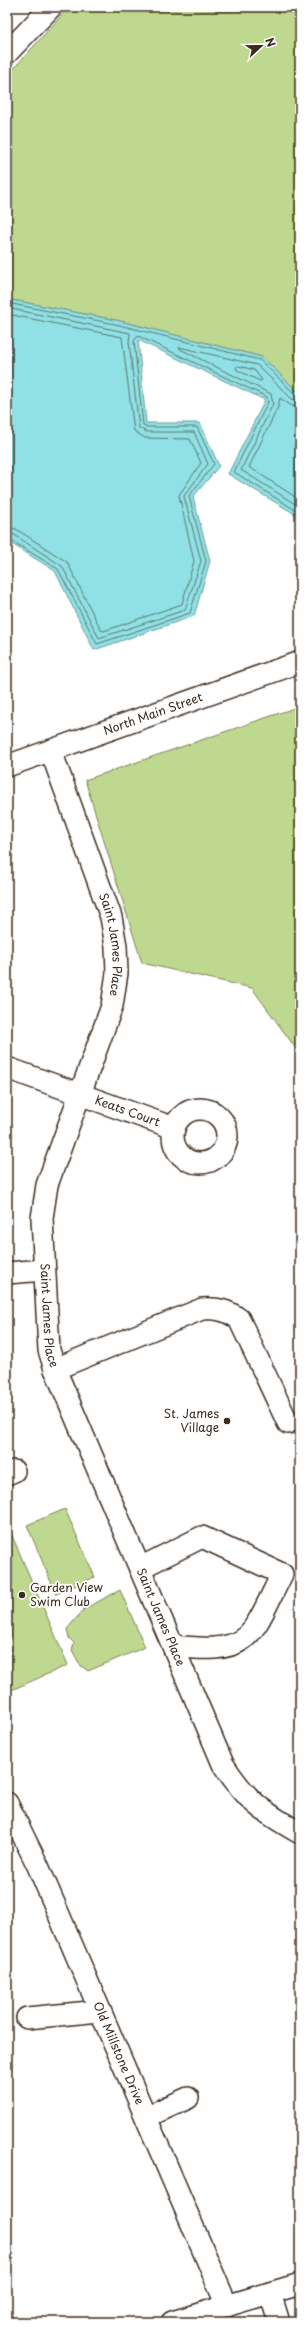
<svg xmlns="http://www.w3.org/2000/svg" width="307" height="2329" font-family="'Playpen Sans',sans-serif">
  <style>
    .green { fill: #bfd88f; stroke: #7d8156 }
    .water { fill: #8fe1e5; stroke: #6d9895 }
    .lines { fill: none; stroke-linecap: round; stroke-linejoin: round }
    .shore { stroke: #5d736e; stroke-width: 1 }
    .minor-casing { stroke: #3b2a1e; stroke-width: 24 }
    .minor { stroke: #fff; stroke-width: 21 }
    .poi-dot { fill: #3b2a1e; stroke: #fff; stroke-width: 1.5 }
    .labels { text-anchor: middle; stroke-width: 3.5; stroke-linejoin: round; paint-order: stroke }
    .street-label { font-size: 12px; fill: #3b2a1e; stroke: #fff }
    .poi-label { font-size: 12px; fill: #3b2a1e; stroke: #fff; text-anchor: end }
  </style>
  <rect width="100%" height="100%" fill="#fff"/>
  <filter id="ink" filterUnits="userSpaceOnUse"><feTurbulence type="fractalNoise" baseFrequency=".025" numOctaves="2"/><feDisplacementMap in="SourceGraphic" scale="8" xChannelSelector="R" yChannelSelector="G"/><feConvolveMatrix kernelMatrix="1 2 1 2 8 2 1 2 1" color-interpolation-filters="sRGB"/></filter>
  <g filter="url(#ink)">
    <path class="green" d="M69 7H300V394L262 357 116 320 7 299V76Z
      M300 706V1054L252 988 142 963 85 780Z
      M65 1509 95 1577 56 1594 27 1525Z
      M7 1524 68 1665 7 1692Z
      M120 1590 145 1647 88 1671 80 1665 72 1650 74 1643 69 1638 67 1629 84 1609Z"/>
    <path class="water" d="M7 299 116 320 262 357 300 394V517L228 474 265 400 138 340 146 423H200L219 466 193 497 210 561 194 616 94 650 55 571 7 541Z"/>
    <g class="lines">
      <path class="shore" d="M7 303 115 324 260 360 296 395 300 396
        M7 308 130 333 129 342 139 428 147 432H194L208 464 184 496 201 561 185 610 99 638 62 566 13 534 7 533
        M7 314 122 337 134 431 145 438 190 439 201 463 179 495 194 561 182 604 104 631 101 630 67 562 16 529 7 527
        M239 366 254 370 262 380 260 381 237 370 236 368Z
        M300 401 292 399 257 365 179 347 180 349 271 394 273 404 241 470 300 507
        M300 408 292 406 280 398 278 407 249 467 300 500
        M7 538 58 569 97 644 190 613 206 561 189 496 214 464 197 427H147L143 425 134 341 138 336 267 397 268 402 234 472 300 513"/>
      <g class="minor-casing">
        <g id="minor">
          <path d="M7 53 51 7"/>
          <path id="s1" d="M51 751 111 917 116 946 117 973 112 1006 47 1185 42 1218 49 1350 55 1369 223 1764C247 1801 261 1811 300 1833"/>
          <path id="s2" d="M7 766 300 662"/>
          <path id="s3" d="M7 1068 174 1128"/>
          <circle cx="200" cy="1136" r="27"/>
          <path d="M7 1273 44 1270"/>
          <path d="M55 1369 202 1309C217 1308 227 1310 239 1319L288 1423"/>
          <path d="M7 1474 14 1471"/>
          <path d="M140 1568 202 1537 282 1574C250 1638 252 1655 173 1646"/>
          <path id="s4" d="M7 1803 38 1866 227 2306"/>
          <path d="M27 2018 100 2011"/>
          <path d="M146 2117 188 2098"/>
          <path d="M270 2293 279 2322"/>
          <path d="M172 2322 300 2284"/>
        </g>
      </g>
      <use href="#minor" class="minor"/>
    </g>
  </g>
  <g class="poi-dot">
    <circle cx="227" cy="1421" r="4"/>
    <circle cx="22" cy="1595" r="4"/>
  </g>
  <g class="labels">
    <g class="street-label">
      <text dy="4" stroke="none"><textPath href="#s2" startOffset="155">North Main Street</textPath></text>
      <text dy="4" stroke="none"><textPath href="#s1" startOffset="204">Saint James Place</textPath></text>
      <text dy="4" stroke="none"><textPath href="#s3" startOffset="128">Keats Court</textPath></text>
      <text dy="4" stroke="none"><textPath href="#s1" startOffset="588">Saint James Place</textPath></text>
      <text dy="4" stroke="none"><textPath href="#s1" startOffset="912">Saint James Place</textPath></text>
      <text dy="4" stroke="none"><textPath href="#s4" startOffset="274">Old Millstone Drive</textPath></text>
    </g>
    <g class="poi-label">
      <text x="219" y="1418">St. James<tspan x="219" dy="14">Village</tspan></text>
      <text x="30" y="1592" text-anchor="start">Garden View<tspan x="30" dy="14">Swim Club</tspan></text>
    </g>
  </g>
  <rect width="307" height="2329" fill="none" stroke="#fff" stroke-width="24"/>
  <rect x="12" y="12" width="283" height="2305" fill="none" stroke="#3b2a1e" stroke-width="1.5" filter="url(#ink)"/>
  <g transform="translate(261 46) rotate(68)" stroke="#ffffff" stroke-width="3" paint-order="stroke">
  <path d="M0-3L7 15L0 10L-7 15Z" fill="#3b2a1e"/>
  <text y="-6" font-size="11" font-weight="bold" text-anchor="middle" fill="#3b2a1e">N</text>
  </g>
</svg>
